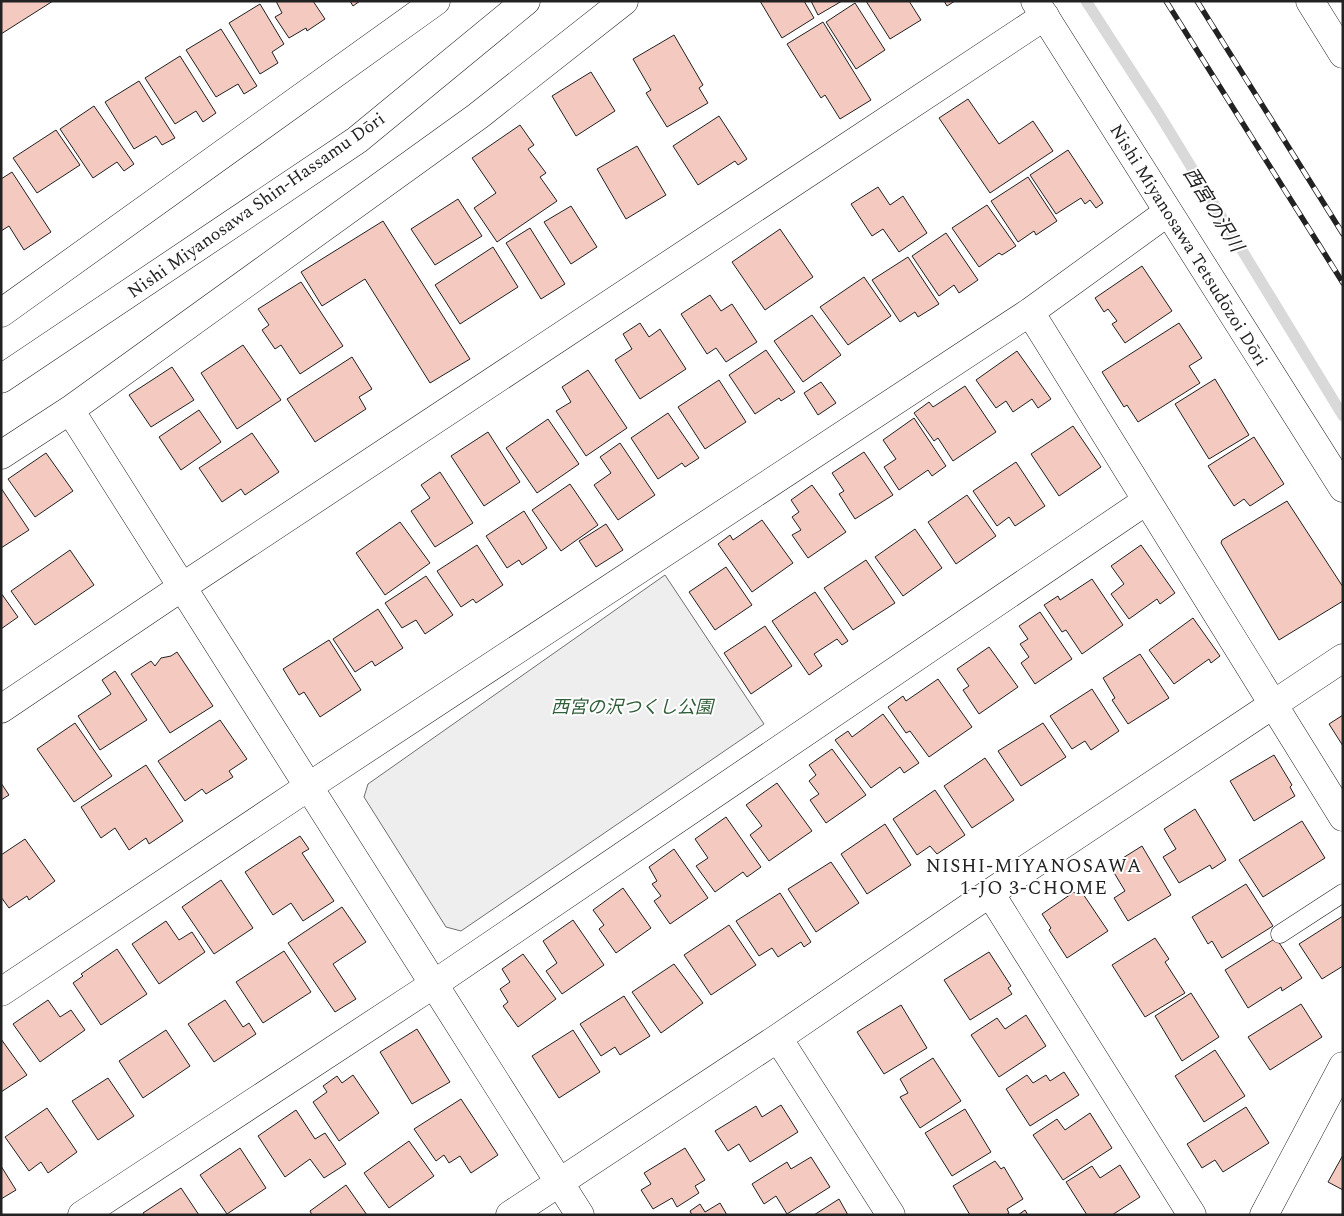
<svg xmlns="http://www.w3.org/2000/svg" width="1344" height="1216" font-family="Spectral,'Noto Sans JP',serif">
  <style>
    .green { fill: #eee; stroke: #6f6f6f }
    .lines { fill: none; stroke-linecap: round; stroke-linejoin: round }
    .stream { stroke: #d9d9d9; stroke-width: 11 }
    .building { fill: #f3c9c0; stroke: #222 }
    .lane-casing { stroke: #222; stroke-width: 19 }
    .street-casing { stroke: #222; stroke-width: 29 }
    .secondary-casing { stroke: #222; stroke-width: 29 }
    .lane { stroke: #fff; stroke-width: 18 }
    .street { stroke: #fff; stroke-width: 28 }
    .secondary { stroke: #fff; stroke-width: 28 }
    .rail-casing { stroke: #222; stroke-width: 5.5 }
    .rail { stroke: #fff; stroke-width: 4; stroke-dasharray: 11; stroke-linecap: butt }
    .labels { text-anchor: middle; stroke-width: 4; stroke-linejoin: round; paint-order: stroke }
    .street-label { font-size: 18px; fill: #222; stroke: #fff }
    .park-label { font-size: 18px; font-style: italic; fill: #2f5e38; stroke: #fff }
    .water-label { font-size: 19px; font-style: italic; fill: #222; stroke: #fff }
    .neighbourhood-label { font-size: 19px; letter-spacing: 1px; fill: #222; stroke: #fff }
  </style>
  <rect width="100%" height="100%" fill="#fff"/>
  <path class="green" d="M665 575 764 724 461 931 446 927 364 797 368 784Z"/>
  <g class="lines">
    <path class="stream" d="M1086 1 1159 114 1343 416"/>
  </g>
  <path class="building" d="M1 1H53L1 34Z
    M276 1H313L325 19 307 31 306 28 289 38 275 17 282 13Z
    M350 1H360L353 6Z
    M760 1H804L814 18 782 38Z
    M811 1H842L818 15Z
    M866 1H909L921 20 890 39Z
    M944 1H955L947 6Z
    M855 3 885 50 856 69 826 22Z
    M260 4 284 44 272 52 278 63 260 74 229 23Z
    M823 22 871 100 840 119 825 95 821 98 787 44Z
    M221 29 257 86 244 94 238 84 216 97 186 50Z
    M674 35 703 85 699 88 708 103 667 127 646 93 651 90 633 59Z
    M180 56 216 113 203 122 196 111 175 124 145 78Z
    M591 72 615 111 576 136 552 96Z
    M139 81 175 138 162 145 156 136 134 149 105 102Z
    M968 99 999 144 1033 121 1053 151 990 193 939 118Z
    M94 106 134 164 124 171 117 162 93 178 60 129Z
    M719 116 747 159 738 165 735 161 698 185 673 146Z
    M520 125 534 145 528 149 546 173 540 177 557 201 497 242 474 208 496 193 472 158Z
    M56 130 80 165 37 193 13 158Z
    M637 146 666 195 626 219 597 169Z
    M1068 150 1103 203 1096 208 1090 200 1085 204 1081 198 1056 214 1030 175Z
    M12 172 51 232 24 250 9 226 1 231V179Z
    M1028 177 1057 221 1036 235 1034 231 1018 242 991 201Z
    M878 187 890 205 903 196 927 233 899 252 883 229 872 236 851 204Z
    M458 199 482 236 435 265 411 229Z
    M987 205 1016 246 1002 255 999 253 979 267 952 228Z
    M571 206 597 247 571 264 544 222Z
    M383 221 470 359 430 383 365 279 322 306 301 272Z
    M530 228 565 284 541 299 506 243Z
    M780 229 813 277 765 310 732 262Z
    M946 233 978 280 959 293 954 285 939 296 912 256Z
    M493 247 518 287 460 324 435 285Z
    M908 257 939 304 918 317 915 312 900 322 872 280Z
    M1142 266 1172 311 1125 343 1112 324 1117 321 1108 309 1104 312 1095 298Z
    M864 277 891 316 848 345 820 307Z
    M301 282 343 346 300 374 281 345 275 349 262 330 269 325 258 309Z
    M710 295 721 311 732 304 757 342 726 362 716 348 707 354 681 314Z
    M812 315 841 355 803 382 774 341Z
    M640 323 649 337 660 329 686 369 640 399 615 360 632 349 623 334Z
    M1179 323 1202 358 1189 366 1200 383 1138 422 1127 405 1124 407 1102 372Z
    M243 345 281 400 237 429 201 373Z
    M766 350 795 392 781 401 779 398 755 414 729 375Z
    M1017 351 1051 399 1038 408 1032 399 1013 412 1006 401 996 408 976 380Z
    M352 357 372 389 359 397 366 409 315 442 287 399Z
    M172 367 194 400 151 427 129 395Z
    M588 370 627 428 586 456 556 411 571 402 562 387Z
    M1215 379 1249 435 1209 459 1175 404Z
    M719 380 746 422 705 449 678 407Z
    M821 382 836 403 818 415 804 393Z
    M965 386 996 432 953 461 938 438 934 441 914 413 929 402 933 407Z
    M199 410 221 442 181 470 159 437Z
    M668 413 699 458 685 467 682 463 658 479 631 438Z
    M914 418 946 466 932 476 928 470 899 490 884 467 896 459 883 440Z
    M548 419 579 464 537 493 506 448Z
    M1073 426 1101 467 1059 496 1031 454Z
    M488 432 520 482 484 506 451 456Z
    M252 433 279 472 245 495 241 489 222 502 199 468Z
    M1254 437 1284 484 1250 506 1244 499 1234 506 1208 466Z
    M620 443 655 495 618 520 594 485 611 473 600 457Z
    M864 452 893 495 855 519 839 494 844 491 832 473Z
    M46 453 73 491 35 517 8 479Z
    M1016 462 1045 506 1015 526 1009 517 997 526 973 491Z
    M440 472 473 523 435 547 411 511 430 498 421 485Z
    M570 484 598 525 561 551 532 510Z
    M812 485 846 532 808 558 792 535 801 530 792 517 799 512 791 500Z
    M1 488 29 530 1 548Z
    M967 495 996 536 956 564 928 522Z
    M1287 501 1343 587V601L1279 640 1221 543 1222 540Z
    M524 511 547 548 522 565 519 560 507 568 486 536Z
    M762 520 793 563 752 592 718 544 730 535 733 540Z
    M400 522 430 563 385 595 356 553Z
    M606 524 623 550 596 567 579 541Z
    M915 529 942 568 903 596 875 557Z
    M477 545 503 585 476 603 473 599 461 607 437 571Z
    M1141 545 1175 593 1160 604 1157 599 1129 619 1111 594 1124 584 1111 566Z
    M70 550 94 585 35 625 11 591Z
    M866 560 895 603 853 630 824 588Z
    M726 567 752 605 715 630 689 592Z
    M426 576 453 615 425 634 416 620 402 628 385 603Z
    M1092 579 1123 625 1082 654 1066 630 1062 632 1044 605 1058 596 1060 600Z
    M815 592 848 641 842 645 837 639 814 654 822 666 809 675 772 621Z
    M1 593 18 617 1 629Z
    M378 609 403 648 375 666 372 661 355 672 333 639Z
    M1040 612 1072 659 1035 684 1021 663 1029 657 1020 644 1028 639 1019 626Z
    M1193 618 1220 656 1211 663 1209 659 1174 684 1149 650Z
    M765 626 792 666 751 694 724 653Z
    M329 640 361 690 320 717 304 692 299 695 283 669Z
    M989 647 1018 687 979 714 963 690 969 686 957 669Z
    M177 652 213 706 170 733 131 674 151 661 155 666 161 658 171 656Z
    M1140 654 1169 698 1128 724 1112 700 1115 698 1103 678Z
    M115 671 147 720 100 750 78 716 111 694 102 680Z
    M938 679 972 727 929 757 910 731 906 733 888 707 903 696 906 701Z
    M1092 689 1119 731 1091 750 1085 741 1072 749 1050 716Z
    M883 714 919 763 904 773 900 767 871 788 835 740 848 731 852 737Z
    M1343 715V746L1329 724Z
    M220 720 247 759 229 771 233 777 206 794 202 789 185 801 158 761Z
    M75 723 112 776 74 802 37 749Z
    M1043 723 1066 757 1021 786 998 751Z
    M832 749 866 795 826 823 810 800 819 794 809 781 816 775 809 765Z
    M1274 755 1292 785 1290 787 1295 796 1254 821 1230 781Z
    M985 758 1014 800 972 828 944 786Z
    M146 765 183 821 149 844 146 838 129 850 115 828 101 838 81 807Z
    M1 783 9 795 1 800Z
    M777 783 812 831 769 861 750 835 762 826 746 805Z
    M935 790 965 835 937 854 930 846 917 855 893 819Z
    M1195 809 1226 860 1212 869 1210 865 1179 883 1163 857 1176 849 1164 829Z
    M726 817 761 867 747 877 743 872 715 892 696 866 708 858 695 839Z
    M1302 821 1325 858 1263 897 1239 860Z
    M885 824 911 865 867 894 841 854Z
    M300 836 309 849 302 853 334 901 303 921 291 903 273 915 245 872Z
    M25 839 55 881 29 900 27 896 9 908 1 897V855Z
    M1142 846 1171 895 1128 921 1114 898 1125 891 1110 866Z
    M674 849 708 898 670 924 654 901 661 896 652 884 657 881 649 867Z
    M831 862 859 903 816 932 788 889Z
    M221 880 253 928 214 954 182 907Z
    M1246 884 1273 926 1222 958 1212 941 1208 944 1192 917Z
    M623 888 651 928 616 953 599 929 604 925 593 910Z
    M1081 891 1108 931 1067 958 1049 930 1051 928 1042 914 1074 892 1076 895Z
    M780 893 811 942 804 947 801 942 778 957 772 948 759 956 736 921Z
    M342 907 366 942 333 964 356 999 335 1012 288 943Z
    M1343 916V966L1322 979 1299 944Z
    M573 920 604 965 562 994 546 971 557 963 543 941Z
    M166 921 179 940 192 932 205 952 159 984 132 944Z
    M729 925 756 965 711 995 684 955Z
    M1155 938 1169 959 1165 962 1185 993 1145 1017 1112 965Z
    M1276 938 1302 978 1282 991 1281 987 1248 1008 1225 970Z
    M117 949 147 994 101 1025 73 983 83 976 81 974Z
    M284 951 311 992 263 1023 236 982Z
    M989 952 1011 986 1008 988 1012 994 970 1020 944 980Z
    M523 954 556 999 518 1027 503 1006 508 1002 500 989 510 982 502 969Z
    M674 964 703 1003 661 1033 632 992Z
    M1191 993 1219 1037 1182 1061 1155 1016Z
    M624 996 650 1036 620 1055 615 1047 601 1056 580 1024Z
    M48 1000 60 1017 71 1010 85 1030 40 1062 13 1024Z
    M225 1000 243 1027 249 1023 256 1034 214 1062 188 1024Z
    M1301 1004 1322 1037 1270 1070 1248 1037Z
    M901 1005 927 1048 884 1074 857 1032Z
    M1026 1015 1046 1046 999 1077 971 1035 997 1018 1005 1029Z
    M417 1029 450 1082 412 1104 380 1052Z
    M166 1030 190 1066 143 1098 119 1061Z
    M573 1030 600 1072 559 1098 532 1056Z
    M1 1039 27 1075 1 1092Z
    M1215 1050 1245 1096 1204 1122 1175 1076Z
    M933 1058 961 1101 920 1128 900 1097 908 1093 900 1079Z
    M1064 1072 1079 1095 1030 1126 1006 1089 1027 1075 1033 1083 1046 1075 1050 1081Z
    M353 1075 379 1113 339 1141 313 1102 327 1092 323 1086 337 1076 342 1083Z
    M108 1078 134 1116 98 1140 72 1101Z
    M461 1099 498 1155 471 1173 460 1156 449 1163 444 1155 436 1161 414 1129Z
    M781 1105 798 1132 750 1162 739 1144 728 1151 715 1131 756 1106 762 1117Z
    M1246 1107 1269 1143 1223 1172 1215 1160 1202 1168 1187 1144Z
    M47 1108 77 1152 48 1173 41 1162 29 1171 5 1137Z
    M965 1109 991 1152 952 1176 925 1133Z
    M296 1110 315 1139 325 1133 346 1164 324 1178 310 1159 285 1177 258 1136Z
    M1090 1113 1112 1148 1063 1180 1033 1135 1057 1119 1065 1130Z
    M409 1141 434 1176 389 1208 364 1173Z
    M240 1148 266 1188 227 1214 200 1175Z
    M685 1148 705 1180 695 1186 699 1193 677 1207 672 1198 653 1209 641 1190 651 1184 644 1173Z
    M1343 1155V1190L1328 1182Z
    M811 1157 830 1187 787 1214 776 1196 764 1204 752 1184 787 1162 791 1169Z
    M995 1161 1001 1169 1004 1167 1023 1199 1007 1209 1009 1213 1006 1215H970L953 1186Z
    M1120 1165 1140 1197 1112 1215H1087L1066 1182 1092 1166 1100 1178Z
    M1 1166 16 1190 1 1199Z
    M346 1185 367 1215H312L310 1211Z
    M181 1188 199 1215H144L143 1213Z
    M839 1199 848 1215H814Z
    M720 1203 727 1215H692L690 1211 700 1204 705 1212Z
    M1025 1210 1028 1215H1018Z"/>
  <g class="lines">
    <g class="lane-casing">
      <path id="lane" d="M1280 934 1343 893"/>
    </g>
    <g class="street-casing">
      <path id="street" d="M1030 312 1343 817
        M1 313 436 1
        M70 410 580 1215
        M1 455 70 410 478 116 624 1
        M1 709 182 587 1045 16
        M990 893 1192 1215
        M1 992 308 787 1030 312 1168 212
        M778 1038 891 1215
        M82 1215 434 984 1146 501
        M510 1215 778 1038 990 893 1343 658
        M1264 1215 1343 1066"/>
    </g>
    <g class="secondary-casing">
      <path id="secondary" d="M1035 1 1343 488
        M1310 1 1343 54
        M1 379 357 140 526 1"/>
    </g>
    <use href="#lane" class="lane"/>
    <use href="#street" class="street"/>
    <use href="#secondary" class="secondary"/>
    <g class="rail-casing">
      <path id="rail" d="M1166 1 1343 283
        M1197 1 1343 234"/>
    </g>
    <use href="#rail" class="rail"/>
  </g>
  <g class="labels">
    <g class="street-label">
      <text transform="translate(256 205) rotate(-35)" y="6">Nishi Miyanosawa Shin-Hassamu Dōri</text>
      <text transform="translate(1189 245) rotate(58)" y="6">Nishi Miyanosawa Tetsudōzoi Dōri</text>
    </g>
    <g class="park-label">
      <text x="632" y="713">西宮の沢つくし公園</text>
    </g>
    <g class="water-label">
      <text transform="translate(1214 209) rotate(58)" y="7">西宮の沢川</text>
    </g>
    <g class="neighbourhood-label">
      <text x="1034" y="872">NISHI-MIYANOSAWA<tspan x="1034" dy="22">1-JO 3-CHOME</tspan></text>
    </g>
  </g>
  <rect width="1344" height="1216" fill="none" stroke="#222222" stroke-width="5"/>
</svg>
